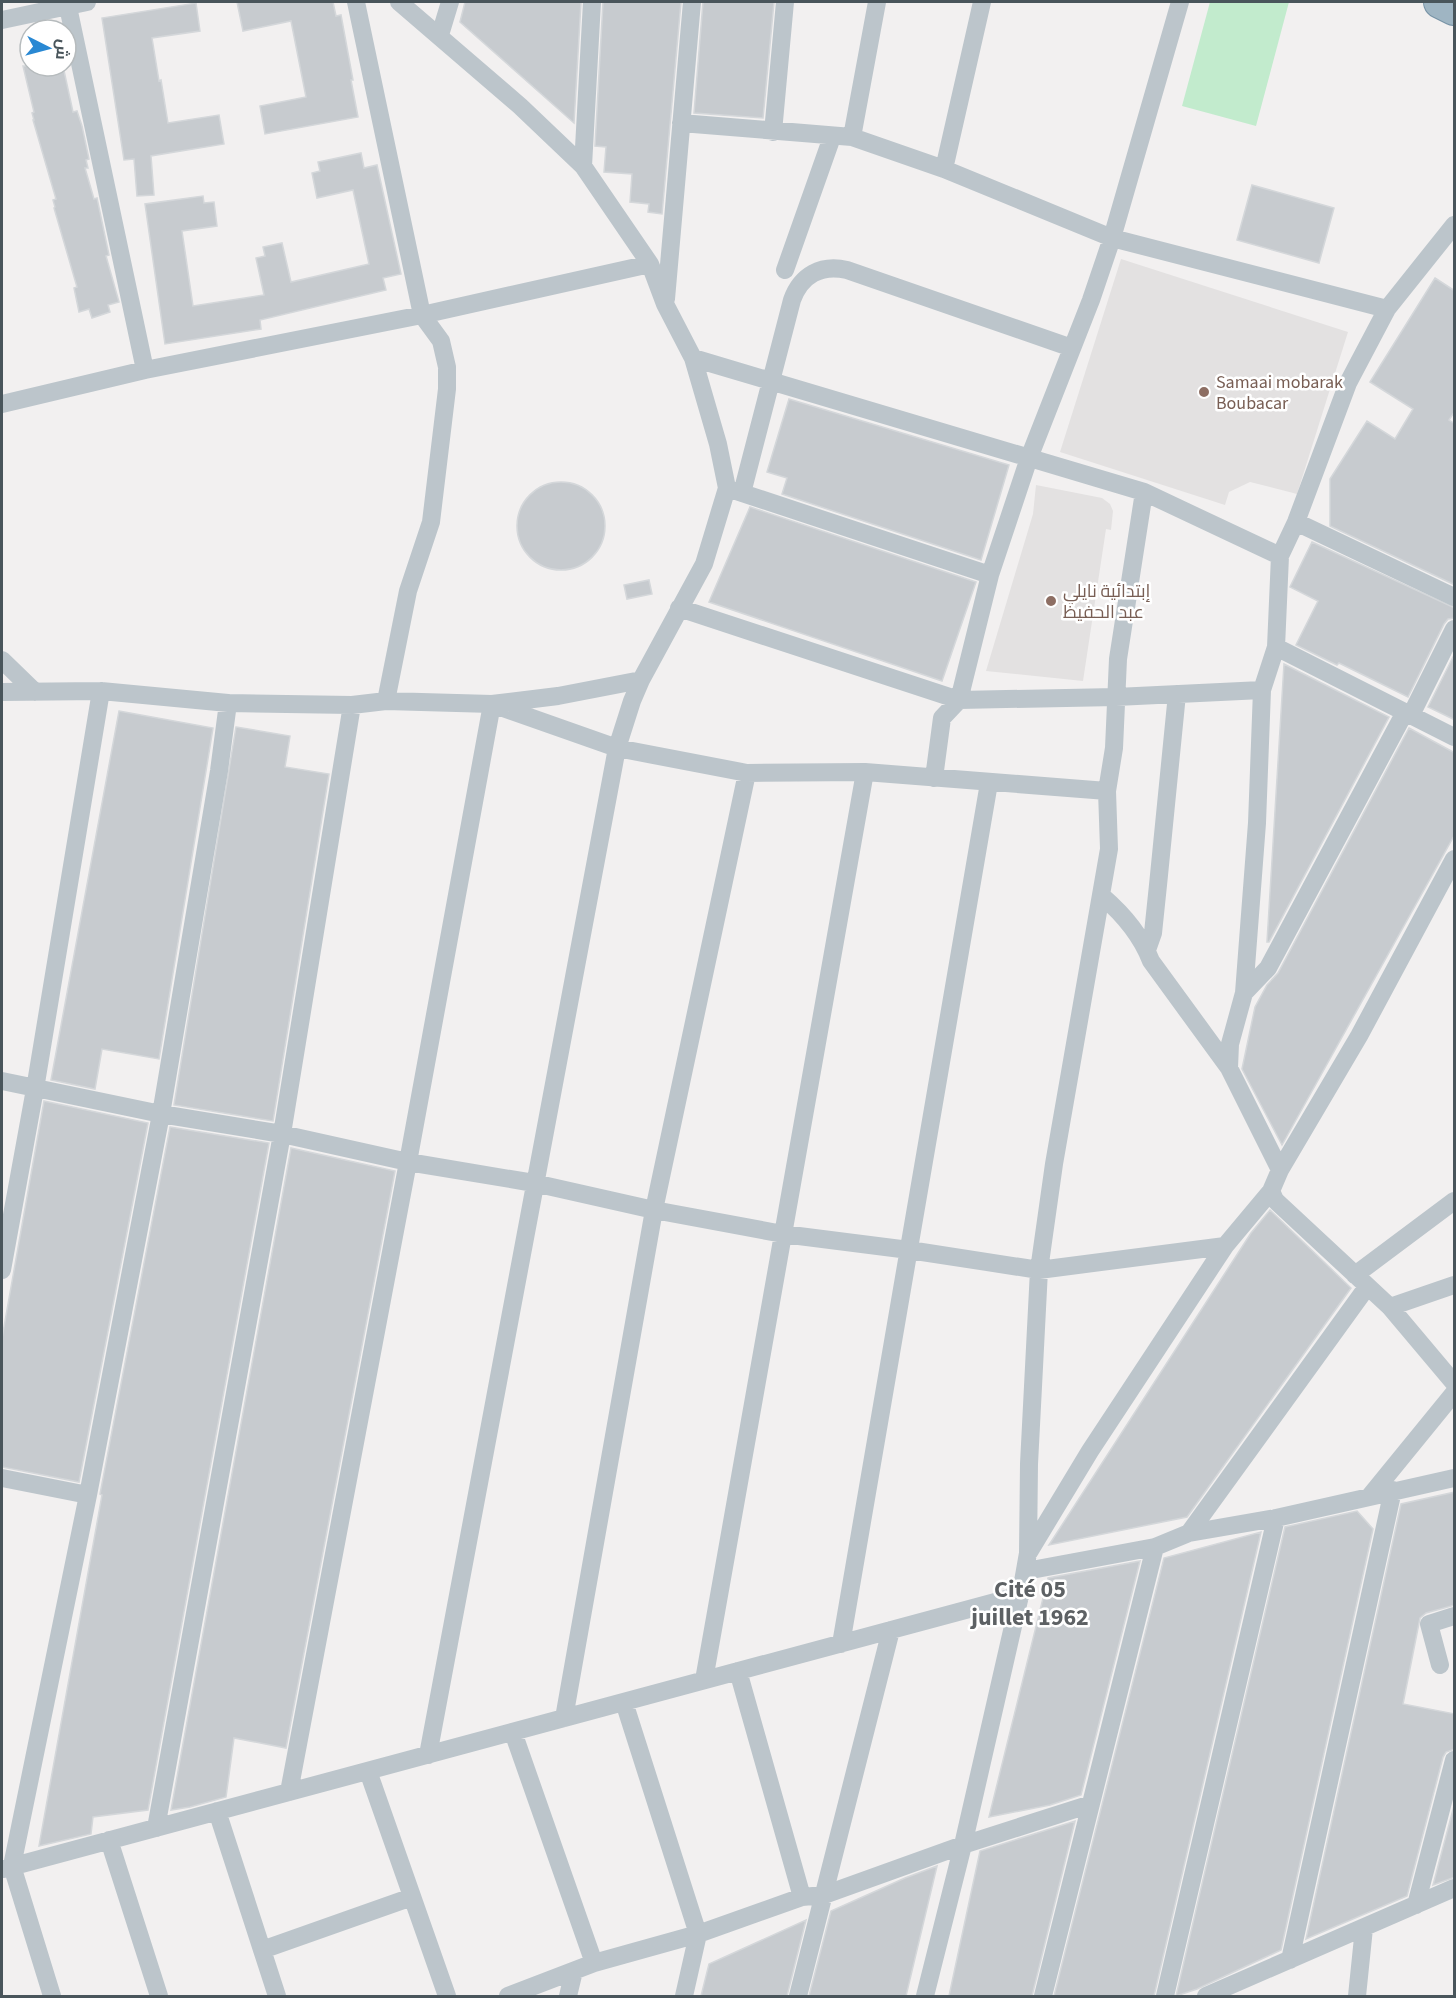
<svg xmlns="http://www.w3.org/2000/svg" width="1456" height="1998" font-family="'Source Sans 3',Cairo,sans-serif">
  <style>
    .education { fill: #e3e1e1 }
    .green { fill: #c2ebcd }
    .building { fill: #c7cbcf; stroke: #d4d7da; stroke-width: 1.5 }
    .lines { fill: none; stroke-linecap: round; stroke-linejoin: round }
    .trunk-casing { stroke: #7793a6; stroke-width: 34 }
    .minor { stroke: #bcc5cb; stroke-width: 18 }
    .trunk { stroke: #9fb5c3; stroke-width: 32 }
    .education-dot { fill: #8d6e63; stroke: #fff; stroke-width: 2 }
    .labels { text-anchor: middle; stroke-width: 5; stroke-linejoin: round; paint-order: stroke }
    .education-label { font-size: 18px; fill: #785e54; stroke: #fff; text-anchor: start }
    .district-label { font-size: 24px; font-weight: bold; fill: #5d6164; stroke: #fff }
  </style>
  <rect width="100%" height="100%" fill="#f2f0f0"/>
  <path class="education" d="M1121 259 1348 332 1297 494 1250 482 1229 492 1225 505 1060 452Z
    M1036 485 1102 498 1110 504 1113 511 1111 530 1106 529 1083 681 986 671 1033 514Z"/>
  <path class="green" d="M1210 2H1289L1256 126 1182 106Z"/>
  <path class="building" d="M237 2H333L336 16 341 15 353 80H351L358 117 265 134 260 106 306 97 291 21 243 31Z
    M465 2H581L574 123 460 22Z
    M603 2H681L662 214 648 212 649 204 630 202 632 174 604 172 606 147 595 146Z
    M703 2H774L763 118 694 113Z
    M196 3 200 31 152 38 159 81 161 80 168 123 219 115 224 144 151 156 154 195 137 196 134 159 124 160 102 18Z
    M23 66H63L73 112 77 111 82 126 89 159 86 160 88 168H85L94 199 97 198 109 255 106 256 119 302 108 305 110 312 92 318 89 309 79 312 74 288 77 287 54 208 55 207 53 200 56 199 33 120H34L32 113 34 112Z
    M361 153 364 168 377 165 401 274 383 278 386 290 260 320 261 329 165 344 145 204 203 196 204 203 214 202 217 226 182 231 193 306 264 295 256 258 265 256 263 247 282 243 291 282 369 264 353 190 317 198 312 173 320 171 318 162Z
    M1252 185 1334 208 1319 263 1237 240Z
    M1435 278 1455 291V411L1449 420 1455 424V585L1330 526V479L1367 421 1395 439 1413 409 1370 382Z
    M789 399 1009 465 981 560 782 494 787 478 767 472Z
    M517 526a44 44 0 1 1 88 0a44 44 0 1 1-88 0Z
    M750 507 976 582 942 681 709 602Z
    M1312 542 1455 608V618L1448 619 1444 624 1408 697 1339 663 1337 665 1296 645 1318 601 1290 587Z
    M649 580 652 594 627 599 624 585Z
    M1455 653V720L1428 707Z
    M1284 664 1389 717 1269 942H1267Z
    M119 711 213 728 159 1059 102 1049 95 1089 51 1080Z
    M236 727 290 736 285 767 329 774 273 1121 174 1105Z
    M1409 728 1455 753V834L1282 1145 1242 1069 1255 1007 1267 985 1278 973Z
    M44 1101 148 1123 79 1482 2 1467V1338Z
    M170 1127 269 1143 148 1810 93 1817 91 1834 39 1846 102 1495 100 1494Z
    M291 1148 395 1171 286 1748 234 1738 226 1797 190 1807 171 1810Z
    M1270 1210 1351 1288 1187 1517 1049 1545 1251 1233Z
    M1455 1492V1605L1426 1613 1420 1618 1403 1704 1455 1714V1749L1446 1752 1443 1757 1407 1896 1306 1939 1401 1504Z
    M1357 1511 1373 1529 1281 1950 1197 1989 1176 1996 1285 1527Z
    M1261 1532 1154 1996H1054L1164 1558Z
    M1140 1561 1081 1795 1050 1805 989 1817 1048 1578Z
    M1455 1802V1877L1433 1885Z
    M1075 1821 1032 1996H949L980 1851Z
    M937 1866 906 1996H809L831 1911 905 1878Z
    M806 1920 787 1996H701L709 1964Z"/>
  <g class="lines">
    <g class="trunk-casing">
      <path id="trunk" d="M1440 2 1454 9"/>
    </g>
    <path class="minor" d="M67 2 145 370
      M356 2 422 315 441 341 447 367V389L431 522 408 591 386 701
      M399 2 520 106 583 166 650 264 665 304 693 358 718 444 727 488 704 564 641 680 632 701 617 748 428 1755
      M2 20 87 2
      M440 35 450 2
      M681 123 852 137 944 169 1112 238 1387 309
      M773 132 785 2
      M852 137 877 2
      M583 166 592 2
      M944 169 982 2
      M785 270 832 137
      M666 299 692 2
      M693 358 1144 492 1280 556
      M2 404 145 370 422 315 650 264
      M730 489 990 575
      M742 493 792 300C801 275 821 264 847 270L1072 348
      M1296 522 1454 597
      M679 608 959 700 1116 697 1262 690 1276 647 1280 556 1296 522 1348 383 1387 309 1454 225
      M1276 647 1454 737
      M2 660 35 692
      M2 692 101 691 228 703 352 705 386 701 492 704 617 748 747 773 865 772 1107 791
      M1411 715 1454 629
      M934 778 942 718 959 700 990 575 1029 458 1091 300 1112 238 1180 2
      M1102 896C1123 914 1141 935 1151 961L1229 1068 1280 1170
      M1147 950 1153 933 1158 885 1177 694
      M1244 993 1268 968 1405 712
      M1229 1068 1230 1044 1244 993 1257 823 1262 690
      M2 1081 161 1114 282 1134 408 1162 534 1183 654 1210 783 1234 909 1250 1039 1270 1225 1246
      M1271 1191 1275 1200 1390 1307 1454 1383
      M2 1270 35 1089 101 691
      M1355 1275 1454 1201
      M1390 1307 1454 1285
      M2 1478 88 1495
      M1370 1496 1454 1393
      M1189 1533 1367 1287
      M1029 1552 1090 1451 1225 1246 1271 1191 1280 1170 1359 1036 1454 859
      M1026 1571 1155 1547 1189 1533 1276 1518 1454 1478
      M841 1644 989 783
      M1440 1665 1429 1624 1454 1616
      M738 1671 802 1897
      M704 1680 865 772
      M624 1702 698 1934 684 1996
      M564 1718 654 1210 747 773
      M513 1732 594 1963
      M368 1771 447 1996
      M289 1792 408 1162 492 704 558 696 641 680
      M217 1811 277 1996
      M156 1828 282 1134 352 705
      M109 1840 159 1996
      M3 1869 1021 1595
      M1416 1905 1454 1760
      M262 1950 412 1897
      M1290 1960 1393 1490
      M52 1996 12 1866 88 1495 161 1114 219 771 228 703
      M508 1996 594 1963 698 1934 802 1897 824 1895 963 1845 1091 1804
      M568 1996 574 1971
      M798 1996 891 1630
      M925 1996 963 1845 1022 1587 1028 1553 1029 1464 1039 1270 1054 1164 1109 849 1107 791 1114 748 1118 659 1144 492
      M1043 1996 1155 1547
      M1165 1996 1276 1518
      M1206 1996 1454 1888
      M1357 1996 1364 1928"/>
    <use href="#trunk" class="trunk"/>
  </g>
  <g class="education-dot">
    <circle cx="1204" cy="392" r="6"/>
    <circle cx="1051" cy="601" r="6"/>
  </g>
  <g class="labels">
    <g class="education-label">
      <text x="1216" y="388">Samaai mobarak<tspan x="1216" dy="21">Boubacar</tspan></text>
      <text x="1063" y="597">إبتدائية نايلي<tspan x="1063" dy="21">عبد الحفيظ</tspan></text>
    </g>
    <g class="district-label">
      <text x="1030" y="1597">Cité 05<tspan x="1030" dy="28">juillet 1962</tspan></text>
    </g>
  </g>
  <rect width="1456" height="1998" fill="none" stroke="#49555b" stroke-width="6"/>
  <g transform="translate(48 48) rotate(96)"><circle r="28" fill="#ffffff" stroke="#b6bbbd" stroke-width="1.5"/>
  <path d="M0-4.5L10 22L0 15L-10 22Z" fill="#2988d3"/>
  <text y="-9" font-size="16" font-weight="bold" text-anchor="middle" fill="#49555b">ش</text>
  </g>
</svg>
